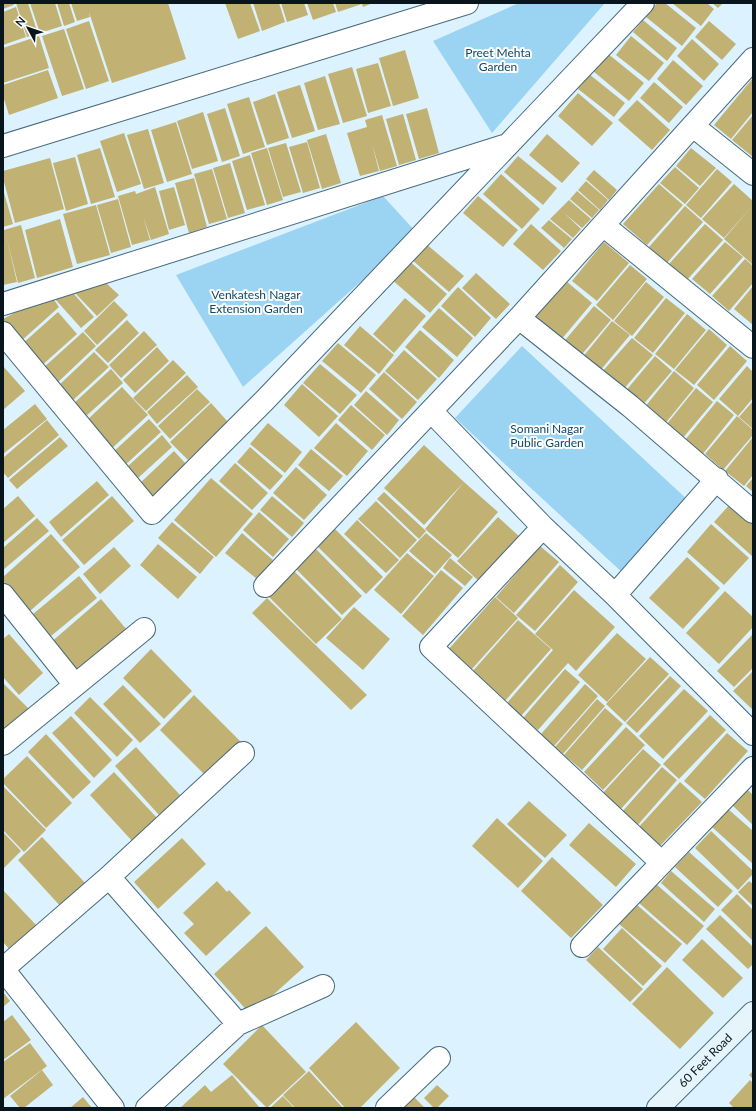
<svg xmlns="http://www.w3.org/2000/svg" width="756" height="1111" font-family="Lato,sans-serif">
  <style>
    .green { fill: #9ad4f2 }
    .building { fill: #c1b172 }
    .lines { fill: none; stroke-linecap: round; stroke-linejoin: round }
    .minor-casing { stroke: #476a7c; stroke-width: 24 }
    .secondary-casing { stroke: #476a7c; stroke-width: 24 }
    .minor { stroke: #fff; stroke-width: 22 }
    .secondary { stroke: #e6f4fc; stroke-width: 22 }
    .labels { text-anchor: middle; stroke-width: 4; stroke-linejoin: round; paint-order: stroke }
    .park-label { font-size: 12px; fill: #114860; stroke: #fcfcfc }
    .street-label { font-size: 12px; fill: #08151d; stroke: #fcfcfc }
  </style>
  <rect width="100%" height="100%" fill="#dcf2ff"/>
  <path class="green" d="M519 3H605L492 133 433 41Z
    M383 196 416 232 243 387 176 275Z
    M522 346 691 503 625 575 455 418Z"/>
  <path class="building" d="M3 3H13L14 5 3 9Z
    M16 3H28L38 34 27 37Z
    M30 3H55L62 26 40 33Z
    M57 3H69L75 22 64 26Z
    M71 3H168L186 59 112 83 89 12 90 17 77 21Z
    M225 3H250L260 31 238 39Z
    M253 3H279L285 22 262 31Z
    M281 3H304L308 15 287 22Z
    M307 3H333L336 12 313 20Z
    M335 3H373L363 7 362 4 338 12Z
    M657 3H665L696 28 682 46 646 17Z
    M672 3H707L714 9 701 26Z
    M712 3H723L718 8Z
    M16 7 26 37 3 45V12Z
    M643 20 677 48 667 61 633 32Z
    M89 21 109 81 86 89 66 29Z
    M709 21 736 44 722 60 695 37Z
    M64 29 84 89 62 96 42 36Z
    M39 36 49 68 3 83V48Z
    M631 36 664 63 649 81 616 55Z
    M692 39 719 64 704 81 677 56Z
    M405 50 419 98 393 106 379 58Z
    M607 53 644 83 629 101 593 71Z
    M673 60 703 86 686 105 657 79Z
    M378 63 391 106 368 113 356 69Z
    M352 67 367 116 343 123 328 74Z
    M48 70 58 98 9 115 3 96V85Z
    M589 74 625 103 614 117 578 89Z
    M325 76 340 124 318 130 304 83Z
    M753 78V112L731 139 714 125Z
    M654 82 683 107 669 123 640 98Z
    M300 85 315 131 292 138 277 92Z
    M578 93 613 123 592 146 558 116Z
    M275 94 289 138 267 145 253 102Z
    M249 97 265 147 243 154 227 104Z
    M637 100 670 130 652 150 618 120Z
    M225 108 240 156 222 162 207 114Z
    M427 108 439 153 419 159 406 114Z
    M203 112 218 161 192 169 177 121Z
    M403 114 416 160 399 165 386 119Z
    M382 115 397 166 380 171 372 144 379 171 360 176 347 133 367 127 365 120Z
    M753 115V157L732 140Z
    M176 122 192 174 167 182 151 130Z
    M148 129 164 183 144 189 127 135Z
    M124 133 141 184 117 192 100 141Z
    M326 134 341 183 322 189 307 140Z
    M547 134 580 163 562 183 529 155Z
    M307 142 320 188 303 193 289 147Z
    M286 143 301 192 283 197 268 148Z
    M100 148 115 197 91 204 77 155Z
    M267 148 283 200 267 205 251 153Z
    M691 148 716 168 700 186 676 166Z
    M250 155 265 205 247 210 232 161Z
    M518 156 557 188 543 205 504 172Z
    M75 157 88 204 66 211 53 163Z
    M50 158 64 209 15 223 3 178V171Z
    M230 163 245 213 228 218 213 168Z
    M675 167 699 188 685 204 660 183Z
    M212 169 227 219 209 224 194 174Z
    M717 169 732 182 701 218 686 205Z
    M594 170 617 190 609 200 586 179Z
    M501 174 540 209 522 229 483 194Z
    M194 178 207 227 189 233 175 183Z
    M586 181 608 200 600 210 578 190Z
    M659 184 683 205 647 245 623 224Z
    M734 184 753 201V265L724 239 752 206 724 238 702 219Z
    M155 187 169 234 151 240 143 216 150 240 132 245 118 196 135 191 136 194Z
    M174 187 185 225 169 230 159 191Z
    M3 189 13 224 3 227Z
    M577 191 599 210 592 218 570 199Z
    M478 196 518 230 503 247 463 213Z
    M118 199 131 247 111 253 97 205Z
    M569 200 591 219 582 228 564 213 581 229 573 238 550 219Z
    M96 205 110 255 77 264 63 214Z
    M685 206 703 222 667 263 649 247Z
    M60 219 73 267 37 278 25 230Z
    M549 220 572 239 564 248 541 228Z
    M531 224 561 251 543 270 513 244Z
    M705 224 723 240 687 280 669 264Z
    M21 225 35 278 18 283 6 236 17 282 3 285V232L4 230Z
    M604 242 629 263 597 301 572 281Z
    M725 242 743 257 710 294 692 279Z
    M425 243 464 276 449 292 411 259Z
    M407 259 447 294 430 313 390 278Z
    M745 259 753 266V283L729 311 712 296Z
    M630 265 647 279 613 320 596 305Z
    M476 273 510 304 496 319 462 288Z
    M566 281 592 303 560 341 534 319Z
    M646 282 664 297 632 336 614 321Z
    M106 283 119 295 97 316 75 293 83 284Z
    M753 286V325L734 309Z
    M68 287 94 317 81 328 55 299Z
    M458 287 491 318 475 337 441 306Z
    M50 294 59 307 20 342 3 319Z
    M405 298 426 316 394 353 373 334Z
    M666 298 685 313 653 353 634 338Z
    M114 301 128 315 97 345 84 331Z
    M594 306 611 320 578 359 561 345Z
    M439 308 473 338 457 357 422 327Z
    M58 312 77 334 40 367 21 345Z
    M687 314 706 330 674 369 655 354Z
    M127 320 139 333 108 363 95 350Z
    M612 321 630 335 599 372 582 358Z
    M360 326 394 355 379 374 344 345Z
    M709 329 727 345 694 385 675 370Z
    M420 330 454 360 439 378 405 347Z
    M144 331 157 345 121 378 109 365Z
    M83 332 96 346 56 384 42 369Z
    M632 338 653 355 622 391 601 373Z
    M338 343 376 375 361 393 322 361Z
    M730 346 747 361 714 400 697 385Z
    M157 347 169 361 135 393 123 380Z
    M404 350 437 379 418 400 385 371Z
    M94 352 109 367 71 402 57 387Z
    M655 356 672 371 641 407 624 393Z
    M173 360 186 373 146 411 133 398Z
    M320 364 357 395 340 414 303 383Z
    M3 366 25 391 3 410Z
    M747 366 753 372V398L738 416 719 399Z
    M111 369 123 383 85 417 73 404Z
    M674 371 694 388 664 425 644 408Z
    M384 372 417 402 402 419 369 389Z
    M187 375 198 387 157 424 147 412Z
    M302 384 338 416 319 437 284 405Z
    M122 387 148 415 109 451 84 423Z
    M696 388 713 402 682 439 666 425Z
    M197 389 210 402 170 439 158 426Z
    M366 391 399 420 387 435 354 405Z
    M717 401 734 415 702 455 685 440Z
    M753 401V429L739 417Z
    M211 403 228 422 188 460 170 442Z
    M35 404 47 419 3 454V430Z
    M351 405 385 435 372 450 338 420Z
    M737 416 753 430V435L723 470 705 454Z
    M149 419 161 432 123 467 111 454Z
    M47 420 59 435 8 478 3 472V458Z
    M268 423 302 452 285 473 250 444Z
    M336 423 368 451 347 476 314 448Z
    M162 435 172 447 138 478 127 467Z
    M60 437 68 446 17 489 9 480Z
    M753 437V475L744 486 725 471Z
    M424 445 464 482 424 525 384 488Z
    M250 447 283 476 270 490 237 462Z
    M311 449 343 476 329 491 298 465Z
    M174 451 187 465 151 499 138 485Z
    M235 463 268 493 252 510 219 481Z
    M296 467 327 495 304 520 273 493Z
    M211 478 253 514 216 557 174 520Z
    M753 478V492L746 486Z
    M97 481 109 495 61 537 49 522Z
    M464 482 498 512 458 558 425 529Z
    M384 492 426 531 419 539 377 499Z
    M18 496 35 516 3 543V509Z
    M112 496 134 521 84 565 62 540Z
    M272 496 304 523 292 537 260 510Z
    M376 501 417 540 400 558 358 519Z
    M731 503 753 523 752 556 714 522Z
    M259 512 289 539 273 557 243 530Z
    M498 517 521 538 481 583 457 561Z
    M37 518 49 531 3 570V548Z
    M357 520 399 560 386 573 344 534Z
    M172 522 214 557 200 574 158 538Z
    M711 524 749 558 724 585 687 552Z
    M334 528 383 577 366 594 317 546Z
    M242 533 273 560 257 579 225 553Z
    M426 533 452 555 435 574 409 551Z
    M51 534 80 567 30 611 3 581V577Z
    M158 544 197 577 178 599 140 565Z
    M540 546 559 562 514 613 496 597Z
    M114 547 131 566 100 594 83 574Z
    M315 548 362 596 342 615 295 568Z
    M407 553 434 576 401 614 374 590Z
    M687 557 720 588 683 629 649 598Z
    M450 558 473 577 465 586 443 568Z
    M560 565 578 582 535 631 516 615Z
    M292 569 342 619 316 644 266 594Z
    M441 570 463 588 423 635 402 616Z
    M79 576 97 598 51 636 33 614Z
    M574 590 615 627 576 671 568 663 521 716 507 703 553 650 535 634Z
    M725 591 753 617V627L719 664 686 633Z
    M495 597 518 618 471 670 448 650Z
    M267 598 367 695 351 710 252 613Z
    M101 599 127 630 75 675 49 644Z
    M354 607 390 639 363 670 326 638Z
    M518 620 551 649 505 701 472 672Z
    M617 633 646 659 607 702 578 675Z
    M9 634 43 673 19 695 3 677V639Z
    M753 634V668L734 687 717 671Z
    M151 649 192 691 164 719 123 678Z
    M650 657 669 674 625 722 606 704Z
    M565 669 580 682 538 730 523 718Z
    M753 671V710L733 691Z
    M670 676 681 686 637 733 626 723Z
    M3 683 29 709 6 731 3 728Z
    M585 684 598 696 554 746 541 734Z
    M123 685 161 724 140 743 103 704Z
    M684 689 708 711 663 759 639 736Z
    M194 695 241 742 206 776 160 730Z
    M90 697 133 740 117 757 74 713Z
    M597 699 605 706 563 754 555 747Z
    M605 708 623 724 582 770 564 755Z
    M710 715 726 730 679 779 663 764Z
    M71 716 112 760 94 778 52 733Z
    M626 727 645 745 603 790 584 772Z
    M727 733 748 751 705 799 684 781Z
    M46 734 91 782 73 799 28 752Z
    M136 747 180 795 159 815 115 766Z
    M643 749 661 765 619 811 601 795Z
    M27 756 72 803 46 828 3 783V779Z
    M662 767 677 780 636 827 621 813Z
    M114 772 158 819 133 842 90 795Z
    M680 782 702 802 658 848 637 829Z
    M3 786 46 830 24 852 3 830Z
    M747 789 753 795V825L732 805Z
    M529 801 567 835 545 858 507 824Z
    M728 809 753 831V864L712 827Z
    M497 818 543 861 518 888 472 846Z
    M589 823 636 864 616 887 569 845Z
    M711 831 753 871V874L738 890 695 848Z
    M3 832 21 851 3 869Z
    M42 837 88 886 63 909 18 860Z
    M182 838 206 864 158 909 134 882Z
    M689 852 733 891 718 907 675 867Z
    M552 857 603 905 571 938 521 891Z
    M671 871 715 909 704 922 661 883Z
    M217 881 227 892 229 890 251 913 206 956 184 933 194 924 183 913Z
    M749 881 753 884V906L738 892Z
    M656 884 704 926 687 945 639 903Z
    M3 890 38 927 12 952 3 942Z
    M737 894 753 910V941L721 910Z
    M636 904 682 944 665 963 619 924Z
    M720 915 753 947V964L748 969 706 929Z
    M266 926 304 967 251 1015 214 974Z
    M622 928 662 966 643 986 603 949Z
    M702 939 743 978 723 998 682 960Z
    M598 947 643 989 630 1002 586 960Z
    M667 967 714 1013 680 1049 632 1004Z
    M3 992 10 1001 3 1007Z
    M12 1015 31 1040 3 1060V1022Z
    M356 1022 400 1068 360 1108H345L309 1068Z
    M262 1025 306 1072 267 1108 223 1064Z
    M30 1043 47 1066 3 1099V1062Z
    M42 1070 53 1085 24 1108H20L10 1096Z
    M309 1071 343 1108H295L283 1095Z
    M753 1071V1079L749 1075Z
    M232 1075 260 1108H180L205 1085 211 1092Z
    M750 1080 753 1083V1108H734L729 1103Z
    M437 1085 449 1096 437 1108H434L424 1098Z
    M283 1096 294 1108H270Z
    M413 1096 425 1108H402Z
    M83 1097 92 1108H70Z"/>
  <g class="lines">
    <g class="minor-casing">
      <path id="minor" d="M693 126 753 174
        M3 146 467 3
        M603 225 753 347
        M3 304 504 146
        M519 318 630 406 753 512
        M3 333 152 513 265 400 643 3
        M431 411 543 527 615 595 753 734
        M543 527 431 647 661 862
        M265 586 519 318 753 59
        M3 595 75 685
        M615 595 717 479
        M3 744 144 629
        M109 877 238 1024
        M582 946 753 768
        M3 969 109 877 243 753
        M3 969 113 1108
        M147 1108 238 1024 323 986
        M387 1108 439 1058"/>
    </g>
    <g class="secondary-casing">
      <g id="secondary">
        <path id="s1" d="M658 1108 753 1013"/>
      </g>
    </g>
    <use href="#minor" class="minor"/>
    <use href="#secondary" class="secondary"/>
  </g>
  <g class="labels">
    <g class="park-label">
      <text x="498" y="57">Preet Mehta<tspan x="498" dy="14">Garden</tspan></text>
      <text x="256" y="299">Venkatesh Nagar<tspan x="256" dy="14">Extension Garden</tspan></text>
      <text x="547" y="433">Somani Nagar<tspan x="547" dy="14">Public Garden</tspan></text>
    </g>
    <g class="street-label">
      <text dy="4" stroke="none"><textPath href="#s1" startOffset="67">60 Feet Road</textPath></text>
    </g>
  </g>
  <rect width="756" height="1111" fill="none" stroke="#08151d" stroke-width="8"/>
  <g transform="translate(28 28) rotate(310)" stroke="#fcfcfc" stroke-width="3" paint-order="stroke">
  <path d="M0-3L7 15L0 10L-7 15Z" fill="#08151d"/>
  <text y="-6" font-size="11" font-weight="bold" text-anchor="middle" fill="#08151d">N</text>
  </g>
</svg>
